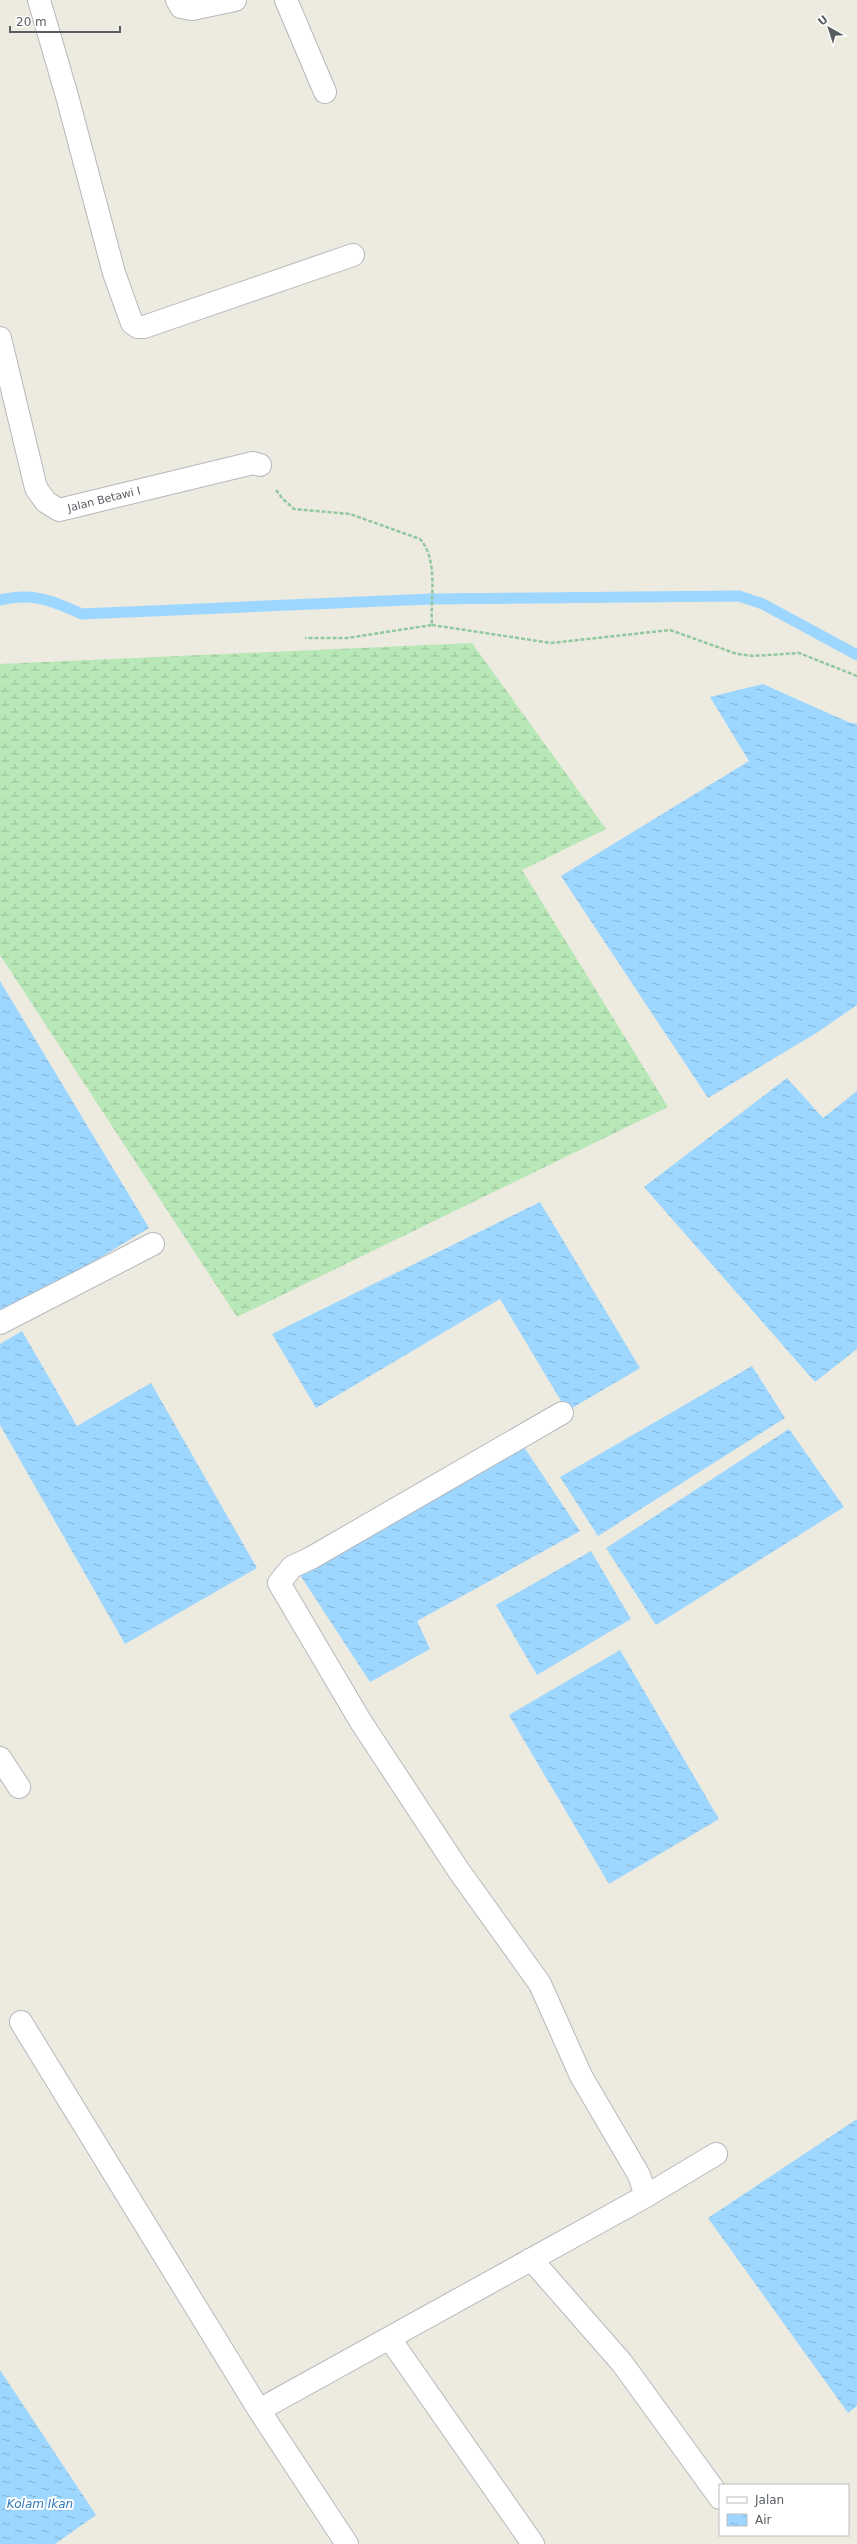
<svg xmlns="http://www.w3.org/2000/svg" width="857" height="2544" font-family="'DejaVu Sans',sans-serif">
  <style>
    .wetland { fill: url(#wetland-marsh) }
    .water { fill: url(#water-ripples) }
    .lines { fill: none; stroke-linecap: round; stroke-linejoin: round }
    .stream { stroke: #9dd7ff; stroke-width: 11 }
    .street-casing { stroke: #b5b8be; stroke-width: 24 }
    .path { stroke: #91c99f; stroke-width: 2.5; stroke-dasharray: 4 2; stroke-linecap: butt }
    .street { stroke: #fff; stroke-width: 22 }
    .labels { text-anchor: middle; stroke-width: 4; stroke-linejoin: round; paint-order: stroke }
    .street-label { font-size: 11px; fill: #585d62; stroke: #fff }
    .water-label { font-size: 12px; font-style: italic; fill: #3078bb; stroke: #fff }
  </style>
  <defs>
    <pattern id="wetland-marsh" width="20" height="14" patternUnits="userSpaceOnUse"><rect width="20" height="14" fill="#b9e8b8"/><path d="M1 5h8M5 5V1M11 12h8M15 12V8" fill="none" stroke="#99bf99"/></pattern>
    <pattern id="water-ripples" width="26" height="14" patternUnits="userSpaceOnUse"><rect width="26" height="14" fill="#9dd7ff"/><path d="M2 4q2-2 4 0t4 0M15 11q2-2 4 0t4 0" fill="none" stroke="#83b2d2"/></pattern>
  </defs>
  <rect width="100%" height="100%" fill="#edeadf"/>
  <path class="wetland" d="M472 643 606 829 522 870 668 1107 237 1317 0 955V664Z"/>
  <path class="water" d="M763 684 848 722 857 724V1005L818 1032 708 1098 561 876 749 761 710 697Z
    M0 981 149 1228 0 1318Z
    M787 1078 823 1118 857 1091V1349L815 1382 644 1187Z
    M540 1202 640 1368 567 1411 500 1299 316 1408 272 1334Z
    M22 1331 77 1426 151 1383 257 1568 125 1644 0 1425V1344Z
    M752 1366 785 1418 598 1536 560 1477Z
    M789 1429 844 1507 656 1625 606 1548Z
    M522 1444 580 1531 417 1621 430 1649 370 1682 300 1575Z
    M591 1551 631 1619 537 1675 496 1605Z
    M620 1650 719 1819 609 1884 509 1715Z
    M857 2119V2406L848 2413 708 2218Z
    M0 2370 96 2515 55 2544H0Z"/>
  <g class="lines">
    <path class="stream" d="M0 600C33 592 53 601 82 614L431 599 739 596 763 604 857 655"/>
    <g class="street-casing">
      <path id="street" d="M39 0 67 96 114 273 132 323 138 327H144L353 255
        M177 0 181 7 192 9 235 0
        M286 0 325 92
        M0 338 36 488 46 502 59 510 253 463 260 465
        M0 1323 153 1244
        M0 1758 19 1787
        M21 2022 259 2410
        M646 2196 716 2154
        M531 2259 622 2363 720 2498
        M390 2339 533 2544
        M347 2544 259 2410 646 2196 639 2175 581 2076 540 1984 459 1871 361 1722 279 1583 292 1567 311 1558 562 1413"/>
    </g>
    <path class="path" d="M276 490 282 498 294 509 350 514 420 539C439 560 430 599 432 625L347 638H305
      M432 625 551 643 670 630 737 654 753 656 799 653 857 676"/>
    <use href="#street" class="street"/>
  </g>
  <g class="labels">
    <g class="street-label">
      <text transform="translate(104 499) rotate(-14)" y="4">Jalan Betawi I</text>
    </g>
    <g class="water-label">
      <text x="40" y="2508">Kolam Ikan</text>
    </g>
  </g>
  <rect x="719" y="2484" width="130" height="52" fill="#ffffff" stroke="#bcbec0"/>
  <rect x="727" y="2497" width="20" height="6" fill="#ffffff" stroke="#bcbec0"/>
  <text x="755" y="2504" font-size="12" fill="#585d62">Jalan</text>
  <rect x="727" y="2514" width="20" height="12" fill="url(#water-ripples)" stroke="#bcbec0"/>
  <text x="755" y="2524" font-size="12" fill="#585d62">Air</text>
  <g transform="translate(829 28) rotate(321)" stroke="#ffffff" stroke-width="3" paint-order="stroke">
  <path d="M0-3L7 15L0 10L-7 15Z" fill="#585d62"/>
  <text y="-6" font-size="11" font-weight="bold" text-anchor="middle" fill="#585d62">U</text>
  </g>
  <path d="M10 26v6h110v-6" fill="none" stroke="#585d62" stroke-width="2"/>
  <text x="16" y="26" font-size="12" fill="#585d62" stroke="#ffffff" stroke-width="3" paint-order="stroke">20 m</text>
</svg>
